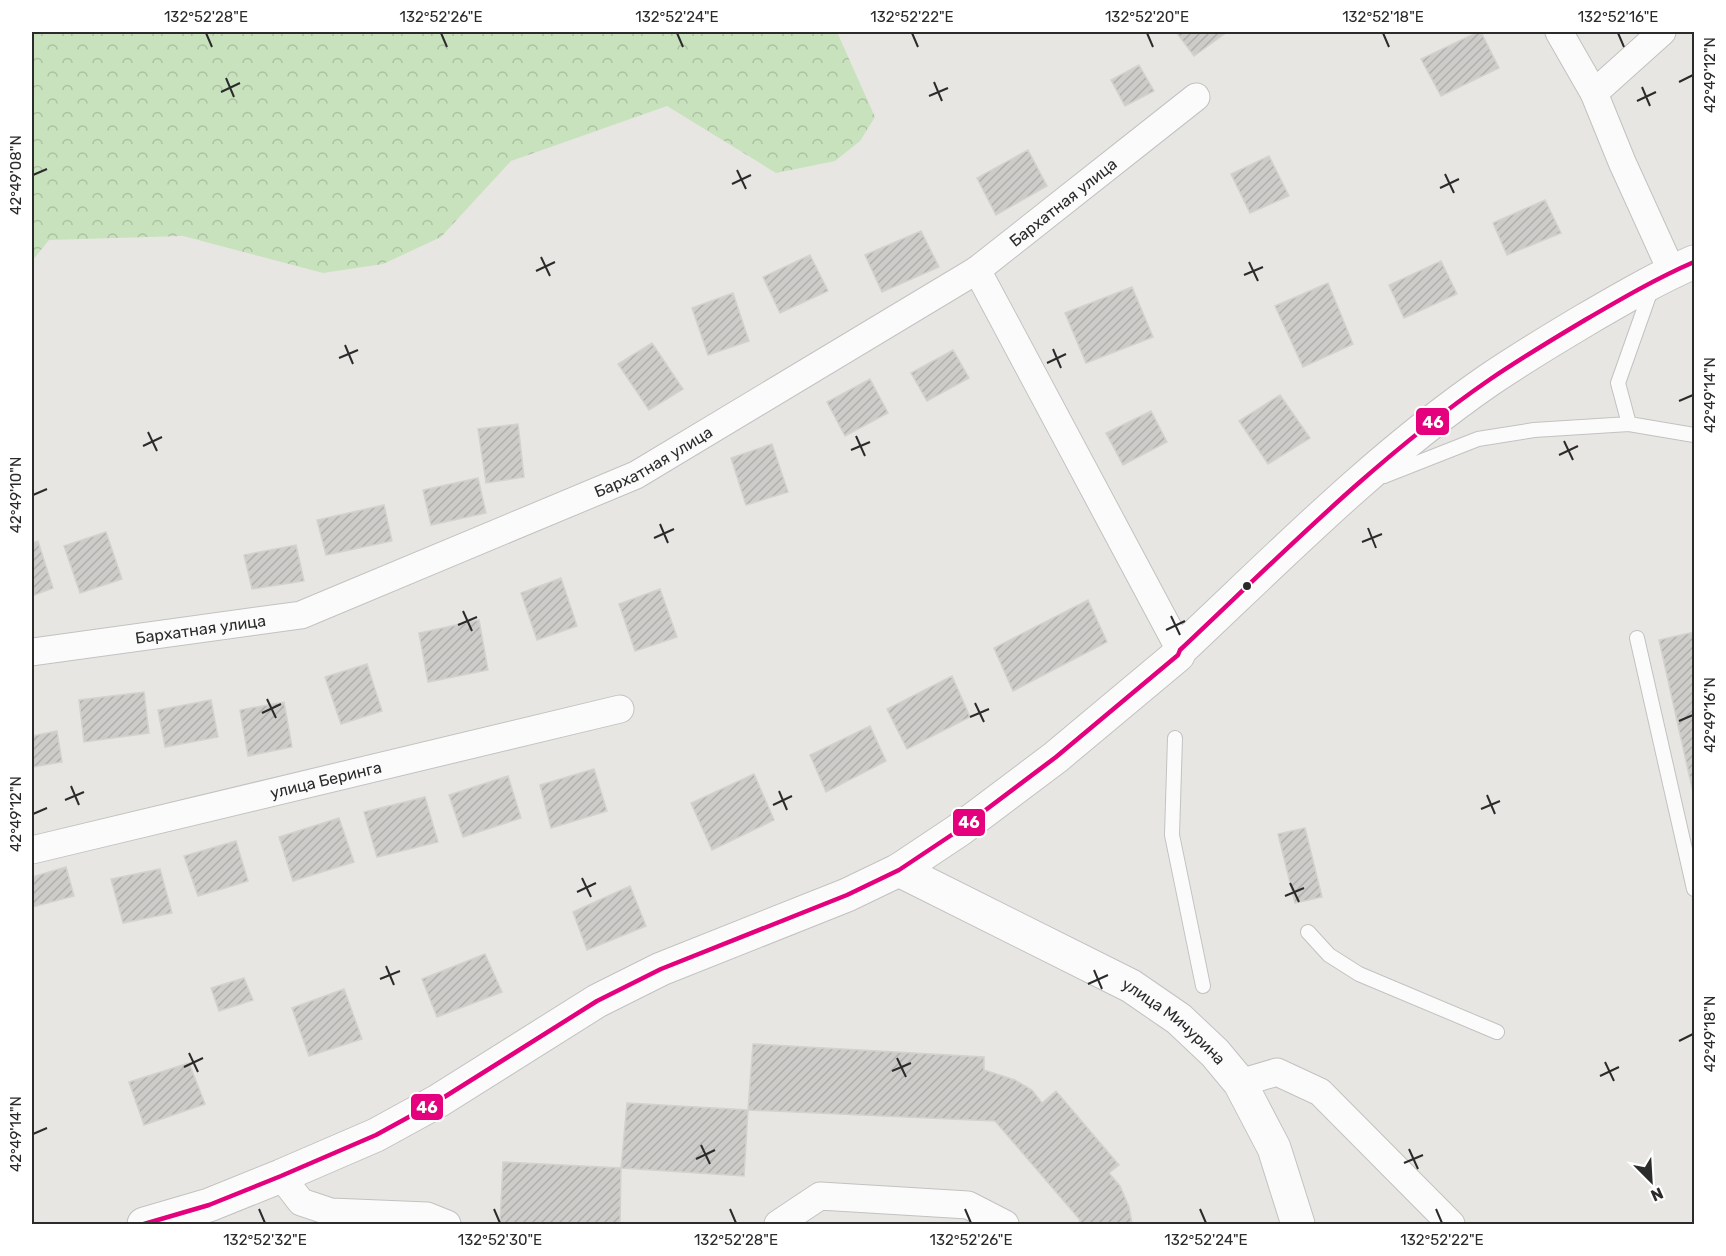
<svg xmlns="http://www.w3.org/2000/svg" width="1726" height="1256" font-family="Rubik,sans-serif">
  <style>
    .forest { fill: url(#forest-crowns) }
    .building { fill: url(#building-hatch); stroke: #d3d2ce; stroke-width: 1.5 }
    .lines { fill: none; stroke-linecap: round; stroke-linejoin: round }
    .service-casing { stroke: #c2c2c1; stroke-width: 16 }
    .minor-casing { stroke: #c2c2c1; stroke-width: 29 }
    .tertiary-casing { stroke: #c2c2c1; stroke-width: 35 }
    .secondary-casing { stroke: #c2c2c1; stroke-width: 35 }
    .service { stroke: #fcfbfb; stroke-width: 14 }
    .minor { stroke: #fcfbfb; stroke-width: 27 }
    .tertiary { stroke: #fcfbfb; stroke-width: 33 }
    .secondary { stroke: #fcfbfb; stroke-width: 33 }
    .bus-1-casing { stroke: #fff; stroke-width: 9 }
    .bus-1 { stroke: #e5007d; stroke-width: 4.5 }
    .ticks { fill: none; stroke: #2b2b2b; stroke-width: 2 }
    .bus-dot { fill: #2b2b2b; stroke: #fff; stroke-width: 2 }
    .labels { text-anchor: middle; stroke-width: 6; stroke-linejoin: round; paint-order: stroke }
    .street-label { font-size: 16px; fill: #2b2b2b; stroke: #fff }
    .line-badge { stroke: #fff; stroke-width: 2 }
    .badge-label { font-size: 16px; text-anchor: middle; font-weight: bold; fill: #fff }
    .neatline { fill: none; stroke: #2b2b2b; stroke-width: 2 }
    .ticks-label { font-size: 15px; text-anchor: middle; fill: #2b2b2b }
  </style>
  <defs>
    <pattern id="forest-crowns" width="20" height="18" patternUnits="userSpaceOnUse" patternTransform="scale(1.5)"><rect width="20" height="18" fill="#c8e2bd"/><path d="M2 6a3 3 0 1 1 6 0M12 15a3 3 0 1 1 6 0" fill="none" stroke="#acc2a3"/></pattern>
    <pattern id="building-hatch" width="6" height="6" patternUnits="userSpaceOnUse" patternTransform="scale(1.5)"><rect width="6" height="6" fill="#cdccc9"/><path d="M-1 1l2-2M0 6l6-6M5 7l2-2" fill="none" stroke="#b0afad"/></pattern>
  </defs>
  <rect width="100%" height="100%" fill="#e8e6e2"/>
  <path class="forest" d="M32 32H837L875 117 860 141 835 161 776 173 667 106 511 161 441 237 383 264 323 273 183 236 49 240 32 261Z"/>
  <path class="building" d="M1176 32H1227L1194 56Z
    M1478 32H1481L1499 68 1441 96 1421 59Z
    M1139 65 1154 91 1125 106 1111 80Z
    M1028 150 1047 186 996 215 977 178Z
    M1269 156 1289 196 1250 213 1231 174Z
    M1545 200 1561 233 1507 255 1493 223Z
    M921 231 939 267 882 292 865 255Z
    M810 255 828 291 780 313 763 277Z
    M1441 261 1457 294 1404 318 1389 285Z
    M1328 283 1353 344 1303 367 1275 306Z
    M1132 287 1153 337 1086 363 1065 313Z
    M733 293 749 341 708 355 692 308Z
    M652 343 683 389 649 410 618 364Z
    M953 350 969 378 927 401 911 373Z
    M870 379 888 413 845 436 827 402Z
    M1280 395 1310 438 1268 464 1239 421Z
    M1151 411 1167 442 1123 465 1106 433Z
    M518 424 524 477 486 483 478 429Z
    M772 444 788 492 746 505 731 458Z
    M478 478 486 513 431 525 423 490Z
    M384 505 392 541 326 555 317 520Z
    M106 532 122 579 80 593 64 546Z
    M38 541 53 588 32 596V543Z
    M296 545 304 581 252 589 244 555Z
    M561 578 577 626 537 640 521 593Z
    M660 589 677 637 635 651 619 604Z
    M1088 600 1107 642 1013 691 994 648Z
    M479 620 488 670 428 682 419 633Z
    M1694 632V797L1659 640Z
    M367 664 382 711 341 724 325 677Z
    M952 676 970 717 907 749 887 709Z
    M144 692 149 733 84 742 79 700Z
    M211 700 218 737 165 747 158 710Z
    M284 702 292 747 248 756 240 710Z
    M870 726 886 761 826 792 810 755Z
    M57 731 62 762 32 767V736Z
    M594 769 607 811 551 828 540 785Z
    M754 774 774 820 712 850 691 803Z
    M508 776 521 818 463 837 449 795Z
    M425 797 438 842 377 857 364 812Z
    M339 818 354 862 293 881 279 837Z
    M1305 828 1322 897 1295 903 1278 834Z
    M236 841 248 881 198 896 184 856Z
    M66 867 74 896 32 907V877Z
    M160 869 172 913 123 923 111 879Z
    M630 886 646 926 587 950 573 912Z
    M485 954 502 992 437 1017 422 979Z
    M244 978 253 1000 219 1011 211 988Z
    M344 989 362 1039 309 1056 292 1008Z
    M753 1044 984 1057V1070L1015 1080 1032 1090 1042 1103 1056 1091 1119 1165 1109 1173 1120 1186 1129 1207 1132 1224H1079L1080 1220 995 1121 748 1110Z
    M189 1063 205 1104 144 1125 129 1082Z
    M627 1103 748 1110 744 1176 621 1168Z
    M503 1162 621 1168 620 1224 500 1223Z"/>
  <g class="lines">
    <g class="service-casing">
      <path id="service" d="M1629 424 1618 383 1652 287
        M1384 476 1478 439 1534 430 1629 424 1694 435
        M1637 638 1694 889
        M1175 738 1172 835 1203 986
        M1308 932 1329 955 1359 974 1497 1032"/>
    </g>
    <g class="minor-casing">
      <g id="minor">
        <path d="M1559 32 1594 93 1622 162 1672 272"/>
        <path d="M1594 93 1662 32"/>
        <path d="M977 270 1180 650"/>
        <path id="s1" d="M32 652 301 615 636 475 977 270 1196 97"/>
        <path id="s2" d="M32 850 620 709"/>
        <path d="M1240 1083 1277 1072 1320 1092 1451 1224"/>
        <path d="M281 1176 301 1202 331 1212 427 1216 447 1224"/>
        <path d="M778 1224 820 1196 968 1205 1005 1224"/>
      </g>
    </g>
    <g class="tertiary-casing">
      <g id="tertiary">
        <path id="s3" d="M899 870 1131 986 1179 1019 1215 1053 1240 1083 1274 1148 1298 1224"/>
      </g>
    </g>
    <g class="secondary-casing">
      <path id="secondary" d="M144 1224 209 1205 281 1176 376 1135 438 1101 597 1001 661 969 847 895 899 870 959 830 1056 757 1178 655 1180 650C1279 557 1376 458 1489 380 1520 359 1553 339 1585 320 1621 299 1657 278 1694 262"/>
    </g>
    <use href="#service" class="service"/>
    <use href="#minor" class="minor"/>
    <use href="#tertiary" class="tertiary"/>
    <use href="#secondary" class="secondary"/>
    <g class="bus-1-casing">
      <path id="bus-1" d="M144 1224 209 1205 281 1176 376 1135 438 1101 597 1001 661 969 847 895 899 870 959 830 1056 757 1178 655 1180 650C1279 557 1376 458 1489 380 1520 359 1553 339 1585 320 1621 299 1657 278 1694 262"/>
    </g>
    <use href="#bus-1" class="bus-1"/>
  </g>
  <path class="ticks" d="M206 33 212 47M441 33 447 47M677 33 683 47M912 33 918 47M1147 33 1153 47M1383 33 1389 47M1618 33 1624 47M226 78 234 97M934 82 942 101M1679 82 1693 75M1642 87 1650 106M221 92 240 83M929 96 948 88M1637 101 1656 92M737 170 746 189M1445 174 1454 193M33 175 47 169M732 184 751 175M1440 188 1459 179M541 257 550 276M1249 262 1258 281M536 271 555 262M1244 275 1263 267M345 345 353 364M1053 349 1061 368M339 358 358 350M1047 363 1066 354M1679 401 1693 395M148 432 157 451M856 436 865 456M1564 441 1573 460M143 446 162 437M851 450 870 442M1559 455 1578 446M33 495 47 489M660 524 668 543M1368 528 1376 548M654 538 674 529M1362 542 1382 534M463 611 472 631M1171 616 1180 635M458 625 477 617M1166 630 1185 621M267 699 276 718M975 703 984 722M262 713 281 704M970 717 989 709M1679 721 1693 715M71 786 79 805M779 791 787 810M1487 795 1495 814M65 800 84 792M773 805 792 796M1481 809 1500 801M33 814 47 808M582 878 591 897M1290 883 1299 902M577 892 596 883M1285 896 1304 888M386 966 394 985M1094 970 1102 989M380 979 400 971M1088 984 1108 975M1679 1041 1693 1034M189 1053 198 1072M897 1058 906 1077M1605 1062 1614 1081M184 1067 203 1058M892 1071 911 1063M1600 1076 1619 1067M33 1134 47 1128M701 1145 710 1164M1409 1149 1418 1169M696 1159 715 1150M1404 1163 1423 1155M259 1209 265 1223M494 1209 500 1223M730 1209 736 1223M965 1209 971 1223M1200 1209 1206 1223M1436 1209 1442 1223"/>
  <circle class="bus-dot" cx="1247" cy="586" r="5"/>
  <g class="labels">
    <g class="street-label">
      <text dy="6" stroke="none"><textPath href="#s1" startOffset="1142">Бархатная улица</textPath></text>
      <text dy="6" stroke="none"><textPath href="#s1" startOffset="656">Бархатная улица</textPath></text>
      <text dy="6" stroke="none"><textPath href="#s1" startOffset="170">Бархатная улица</textPath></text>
      <text dy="6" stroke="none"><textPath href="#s2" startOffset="302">улица Беринга</textPath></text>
      <text dy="6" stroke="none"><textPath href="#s3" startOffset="315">улица Мичурина</textPath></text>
    </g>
  </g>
  <g class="line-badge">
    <rect x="1415" y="407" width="35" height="29" rx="6" fill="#e5007d"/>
    <rect x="952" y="808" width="34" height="29" rx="6" fill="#e5007d"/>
    <rect x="410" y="1093" width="34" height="28" rx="6" fill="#e5007d"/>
  </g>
  <g class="badge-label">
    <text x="1433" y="428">46</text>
    <text x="969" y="828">46</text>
    <text x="427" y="1113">46</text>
  </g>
  <rect width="1726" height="1256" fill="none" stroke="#ffffff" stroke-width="66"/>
  <g transform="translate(1651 1181) rotate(156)" stroke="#ffffff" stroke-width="4.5" paint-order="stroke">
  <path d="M0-4.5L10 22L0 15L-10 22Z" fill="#2b2b2b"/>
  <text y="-9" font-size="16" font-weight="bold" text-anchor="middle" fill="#2b2b2b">N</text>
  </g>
  <rect x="33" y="33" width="1660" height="1190" class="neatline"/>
  <g class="ticks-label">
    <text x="206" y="22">132°52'28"E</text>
    <text x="441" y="22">132°52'26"E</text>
    <text x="677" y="22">132°52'24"E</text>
    <text x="912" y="22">132°52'22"E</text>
    <text x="1147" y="22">132°52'20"E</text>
    <text x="1383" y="22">132°52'18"E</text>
    <text x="1618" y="22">132°52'16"E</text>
    <text transform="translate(1710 75) rotate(-90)" y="5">42°49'12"N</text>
    <text transform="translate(16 175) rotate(-90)" y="5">42°49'08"N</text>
    <text transform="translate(1710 395) rotate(-90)" y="5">42°49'14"N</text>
    <text transform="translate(16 495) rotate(-90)" y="5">42°49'10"N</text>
    <text transform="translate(1710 715) rotate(-90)" y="5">42°49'16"N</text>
    <text transform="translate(16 814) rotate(-90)" y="5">42°49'12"N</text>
    <text transform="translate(1710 1034) rotate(-90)" y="5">42°49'18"N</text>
    <text transform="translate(16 1134) rotate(-90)" y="5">42°49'14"N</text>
    <text x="265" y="1245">132°52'32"E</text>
    <text x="500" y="1245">132°52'30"E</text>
    <text x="736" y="1245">132°52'28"E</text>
    <text x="971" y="1245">132°52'26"E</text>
    <text x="1206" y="1245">132°52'24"E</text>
    <text x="1442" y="1245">132°52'22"E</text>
  </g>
</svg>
